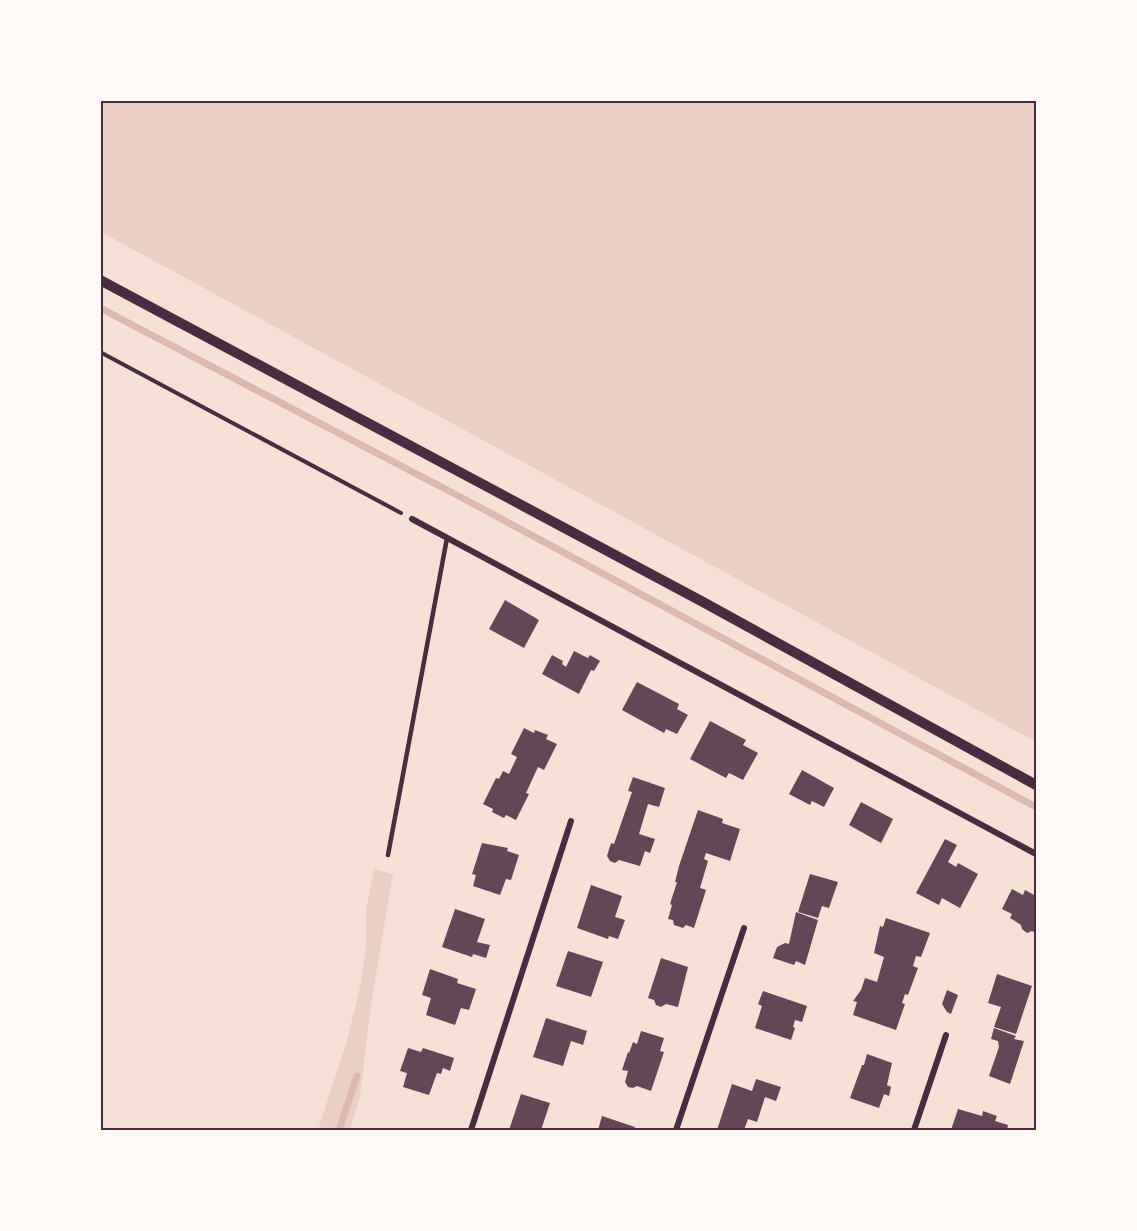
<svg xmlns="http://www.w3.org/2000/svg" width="1137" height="1231" font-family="'Work Sans',sans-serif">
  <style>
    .green { fill: #ebcfc5 }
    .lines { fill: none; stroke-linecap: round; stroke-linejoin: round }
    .stream { stroke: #dcb8b0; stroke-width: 7 }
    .building { fill: #644757 }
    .path { stroke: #4a2c40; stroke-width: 4 }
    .service { stroke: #4a2c40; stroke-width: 4.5 }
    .minor { stroke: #4a2c40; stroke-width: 6 }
    .tertiary { stroke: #4a2c40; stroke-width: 10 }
    .neatline { fill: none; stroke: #4a2c40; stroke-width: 2 }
  </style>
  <rect width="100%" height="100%" fill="#f7e1d7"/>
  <path class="green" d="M100 101H1036V742L101 232Z
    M374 869 393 874 371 1005 360 1096 350 1130H318L347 1040 360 987 366 948V910Z"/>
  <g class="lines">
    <path class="stream" d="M100 308 470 502 1036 807
      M339 1130 357 1076"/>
  </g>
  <path class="building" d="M505 600 539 620 524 648 489 629Z
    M574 651 588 658 590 655 600 661 594 671 591 670 579 694 542 674 552 655 563 661 562 664 566 667Z
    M637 682 679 704 677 709 688 715 677 734 666 729 664 733 622 710Z
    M710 721 746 740 743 745 758 753 743 780 729 773 726 778 690 759Z
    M524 728 534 733 535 730 548 735 546 739 557 744 544 770 538 767 526 793 529 794 516 820 506 815 504 818 492 812 493 809 483 804 496 778 499 779 503 771 509 774 517 757 511 754Z
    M802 770 834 788 824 807 812 801 810 805 789 794Z
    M633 777 665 788 659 807 648 804 639 834 655 839 650 853 645 851 640 866 619 860 615 863 610 861 607 856 611 843 614 844 632 792 628 791Z
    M861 802 893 819 881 843 849 825Z
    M698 810 723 819 722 823 740 829 730 861 706 853 704 859 708 861 700 888 706 890 694 928 686 925 683 928 674 925 673 920 668 919 672 905 670 904 677 882H675L679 866Z
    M945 839 957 845 948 862 956 867 958 863 978 874 960 908 942 898 939 905 916 893Z
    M482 843 508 848 507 851 519 855 511 880 506 879 500 895 473 886 476 875 472 874Z
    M810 874 838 882 829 908 822 906 818 918 798 912Z
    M591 885 622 896 615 917 625 920 618 939 609 936 608 939 577 928Z
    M1012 889 1023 895 1025 890 1036 896V933L1032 931 1027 933 1022 929 1021 925 1010 918 1012 914 1002 909Z
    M455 909 485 919 477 942 490 945 486 958 473 954 472 957 442 947Z
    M796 912 818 920 805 965 796 961 794 965 773 958 777 947 785 943 789 944Z
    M886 918 930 933 921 957 916 956 913 966 918 968 908 995 905 994 902 1003 905 1004 896 1030 853 1015 857 1002 853 1001 861 990 865 978 877 982 884 957 874 953 880 926 883 927Z
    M568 951 603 962 591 997 556 986Z
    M661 958 688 967 678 1007 666 1004 661 1007 656 1005 654 1000 648 998Z
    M430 969 458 979 457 983 476 989 469 1010 461 1008 455 1025 426 1015 431 998 422 995Z
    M997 974 1032 986 1016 1034 994 1027 1001 1007 988 1003Z
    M947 990 958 995 951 1014 947 1012 942 1004Z
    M763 991 807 1006 802 1022 795 1020 793 1027 795 1028 791 1040 755 1028 762 1006 758 1004Z
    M546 1018 587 1031 583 1045 571 1041 563 1066 533 1057Z
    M994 1028 1016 1036 1014 1039 1024 1041 1010 1084 989 1076 999 1047 998 1041 991 1039Z
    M641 1031 664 1038 660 1051 664 1052 651 1091 637 1086 633 1088 628 1087 625 1082 628 1071 622 1070 628 1052 629 1053 633 1042 637 1044Z
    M408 1048 421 1052 423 1048 454 1058 450 1071 443 1068 441 1074 437 1073 429 1095 403 1087 407 1073 400 1071Z
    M867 1054 892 1063 887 1085 891 1087 889 1096 884 1094 879 1108 850 1098 862 1065H864Z
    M756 1079 781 1087 776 1101 765 1097 757 1122 748 1119 744 1130H717L732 1084 752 1091Z
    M521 1094 550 1103 541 1130H509Z
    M958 1109 982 1116 983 1111 997 1116 995 1121 1008 1125 1007 1130H951Z
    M602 1116 635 1127 633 1130H598Z"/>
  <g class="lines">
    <path class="path" d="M100 352 401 513"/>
    <path class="service" d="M388 855 447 538"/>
    <path class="minor" d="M412 519 1036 854
      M471 1130 571 821
      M676 1130 744 928
      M914 1130 946 1035"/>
    <path class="tertiary" d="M100 280 703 602 1036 785"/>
  </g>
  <rect width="1137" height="1231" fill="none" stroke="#fffaf5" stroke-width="204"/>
  <rect x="102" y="102" width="933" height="1027" class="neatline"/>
</svg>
